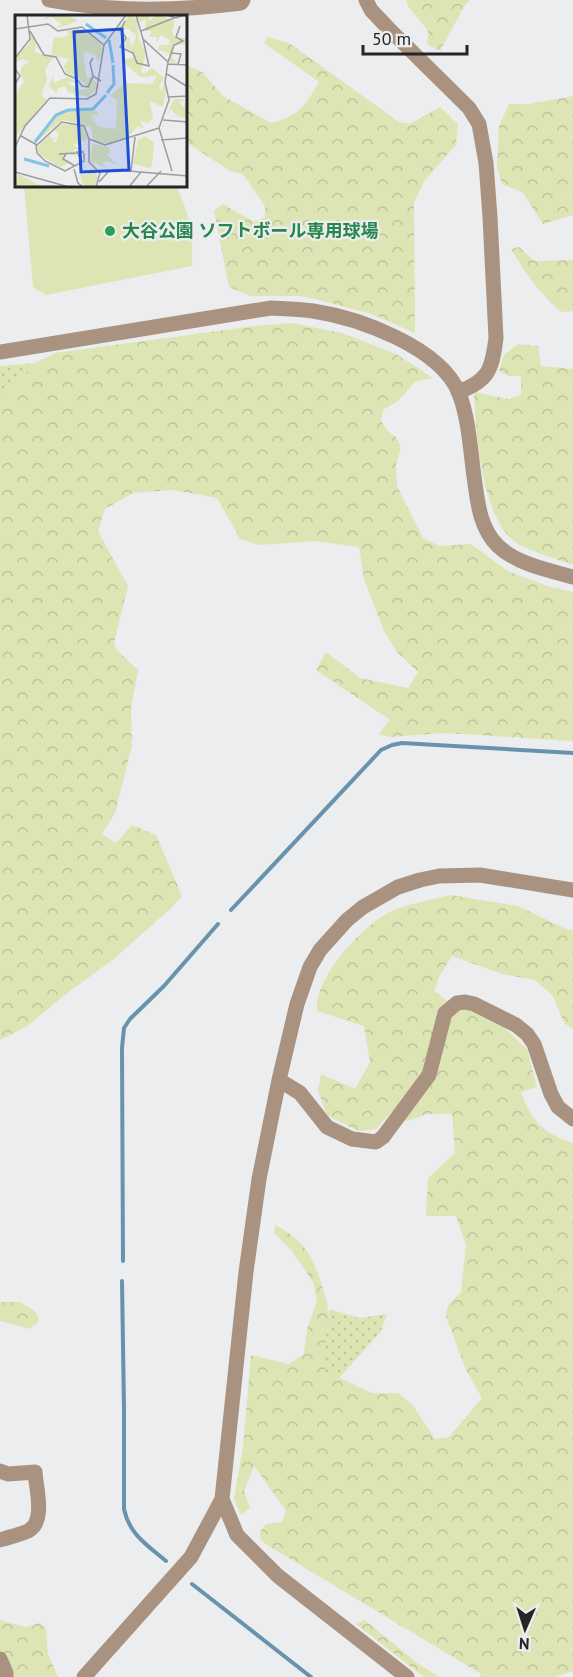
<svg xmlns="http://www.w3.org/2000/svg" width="573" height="1677" font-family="'PT Sans','Noto Sans JP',sans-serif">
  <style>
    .forest { fill: url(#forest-crowns) }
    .garden { fill: url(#garden-dots) }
    .pitch { fill: #dde5b5 }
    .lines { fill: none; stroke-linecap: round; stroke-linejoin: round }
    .stream { stroke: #6893ae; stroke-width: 4 }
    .minor { stroke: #a99380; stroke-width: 15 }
    .leisure-dot { fill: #2e9e5b; stroke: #ecedef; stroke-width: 2 }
    .labels { text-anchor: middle; stroke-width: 4.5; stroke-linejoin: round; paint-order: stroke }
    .leisure-label { font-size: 18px; font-weight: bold; fill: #27864d; stroke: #ecedef; text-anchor: start }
    .inset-river { fill: none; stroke: #85c2e8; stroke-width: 3 }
    .inset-road { fill: none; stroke: #9c9d9f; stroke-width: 1.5 }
    .view { fill: #1d4ed8; fill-opacity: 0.15; stroke: #1d4ed8; stroke-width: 3 }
    .inset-edge { fill: none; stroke: #252526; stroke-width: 3 }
  </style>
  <defs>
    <pattern id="forest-crowns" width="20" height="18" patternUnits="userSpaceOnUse" patternTransform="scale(1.5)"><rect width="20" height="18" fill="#dde5b5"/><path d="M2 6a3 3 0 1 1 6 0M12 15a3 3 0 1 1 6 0" fill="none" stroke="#bec49c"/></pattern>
    <pattern id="garden-dots" width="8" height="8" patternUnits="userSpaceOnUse" patternTransform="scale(1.5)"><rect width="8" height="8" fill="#dde5b5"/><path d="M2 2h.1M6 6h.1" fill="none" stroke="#bec49c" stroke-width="1.8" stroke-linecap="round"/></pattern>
  </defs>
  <rect width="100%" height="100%" fill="#ecedef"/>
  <path class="forest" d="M406 0H470L465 5 440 51 427 44 428 31 408 6Z
    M268 37 289 43 399 122 410 124 440 107 458 124 456 145 425 180 414 203 415 333 371 314 331 303 301 296H250L229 287 214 211 223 204 254 222 265 217V206L243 174 230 171 186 142V65L202 72 223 96 271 123C300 115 304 107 319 82L264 43Z
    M573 96V215L543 224 523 193 502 184 497 167 499 126 509 104H530Z
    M519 247 534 261 573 260V311L561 312C540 294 525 273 511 249Z
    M292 323 342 333 396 354 433 378 415 382 398 401 383 410 381 421 388 431 397 438 401 448 396 465 397 486 423 538 439 546 471 544 508 571 547 586 573 592V741L445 733 390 737 379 734 390 720 316 670 326 652 360 678 408 688 418 672 397 652 384 631 364 579 359 547 316 541 259 545 240 539 217 498 173 490 133 493 105 509 98 531 128 586 114 643 117 650 138 670 131 708 132 745 115 813 102 834 116 843 132 825 156 835 182 896 170 909 115 958 66 994 26 1027 0 1040V399L35 363 55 353 255 326Z
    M518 344 538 346 541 366 573 369V565C557 559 521 549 510 538 481 508 476 433 474 392L508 399 521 395V376H509L499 371 504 355Z
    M450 895 518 906 568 930H573V1029L564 1023 553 996 535 980 502 974 452 956 439 977 434 991 458 1009 470 1008 499 1023 527 1049 537 1087 521 1092C532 1122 543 1133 573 1143V1671L555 1677H480L481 1674 267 1545 260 1539V1532L266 1524 282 1522 286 1511 254 1466 244 1491 250 1508 241 1515 234 1499 243 1447 251 1355 289 1364 304 1354 307 1329 317 1301 313 1282 292 1251 274 1233 275 1225C306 1241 313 1257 323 1289 325 1296 328 1304 328 1311 328 1332 324 1351 327 1372L372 1393H398L412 1404 435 1439 449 1437 482 1398 466 1370 446 1316 448 1305 461 1292 466 1245 456 1216H426L428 1178 455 1153 452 1114H427L407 1121 392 1111 376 1129 358 1131 327 1115 318 1091 321 1074 355 1089 370 1062 364 1026 317 1011C314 978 363 924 392 911 410 903 431 900 450 895Z
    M0 1302H20L36 1312 39 1322 29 1329 0 1321Z
    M0 1620 26 1627 39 1623 46 1628 48 1654 58 1677H0Z
    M365 1620 417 1663 439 1677H424L356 1624Z"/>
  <path class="garden" d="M35 363 0 400V366Z
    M329 1309 359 1318 387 1314 380 1333 339 1378 326 1372 324 1354Z"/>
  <path class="pitch" d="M24 186H176C190 215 193 234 192 266L46 295 33 287Z"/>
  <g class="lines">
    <path class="stream" d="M231 910 381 750 392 745 402 743 573 753
      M123 1261 122 1048 124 1028 130 1019 164 986 218 924
      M122 1281 124 1409V1509C129 1534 147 1545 166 1561
      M192 1584 311 1677"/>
    <path class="minor" d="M49 0C110 12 179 11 241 3L243 0
      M366 0 371 10 389 29 469 108 479 124 486 163 490 217 496 338C492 369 489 381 458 392
      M0 352 271 308C285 309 299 309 313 311 359 318 440 347 459 393 468 417 470 444 473 469 477 496 478 527 498 546 517 564 548 570 573 577
      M279 1080 300 1093 327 1127 352 1139 376 1142 383 1137 429 1075 445 1013 457 1003 465 1002 474 1004 516 1025 527 1034 534 1044 551 1094 558 1107 573 1119
      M0 1471 8 1474 35 1472C36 1488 46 1522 28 1531 19 1535 9 1537 0 1540
      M222 1499 237 1535 278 1576 407 1677
      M0 1659 6 1673V1677
      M84 1677 191 1557 222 1499 246 1272 259 1179 279 1080 297 1004 310 967 320 950 347 920 363 907 398 887 420 880 439 876 480 875 573 890"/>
  </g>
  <circle class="leisure-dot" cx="110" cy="231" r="6"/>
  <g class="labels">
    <g class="leisure-label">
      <text x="122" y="237">大谷公園 ソフトボール専用球場</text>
    </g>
  </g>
  <g transform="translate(15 15)">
    <rect width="172" height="172" fill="#ecedef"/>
    <path d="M130 121 139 128 137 151 134 153 118 149 123 125Z" fill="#dde5b5"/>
    <path d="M32 0H53L63 6 40 14 47 9 36 2 28 5ZM115 0 122 5 124 24 131 38 126 56 129 59 137 53 149 63 144 71 146 76 149 68 151 75 148 92 135 86 138 104 132 108 125 106 129 113 123 111 110 125 92 129 78 125 76 112 48 105 19 128 41 101 51 95H79L85 100H76L82 111 101 114 102 85 95 81 110 68 137 69 142 61 125 62 106 45 118 43 116 34 111 35V27H106L114 22 117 32 121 21 114 14H109L107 19 102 14ZM133 0 135 5 143 0 160 6 157 17 161 23H173L172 29 160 30 157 42 162 48 154 47V38L143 35 144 30H154L155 25 146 20 141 28 142 22H134L137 16H130L131 4 125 7 122 1ZM65 13 86 27V33L87 29V42L82 47 86 53 83 51 81 41 71 36 68 40 72 63 78 62 83 72 73 82 53 77 50 71 42 74V79L34 71 38 60 39 68 52 62 58 64 62 68 50 66 65 75 74 74 64 63 51 58 49 51 54 44 36 40 39 22 46 23 54 20 52 16ZM16 19 22 27 19 37 38 42 30 55 32 64 27 78 28 83H33L0 123V80L9 67 5 57 8 50 15 47 8 44 0 47V43L14 29ZM172 82V103L163 102 156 94 151 102 159 84H168V87L163 86 169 93ZM47 109 67 111 73 124 58 130 70 136 59 134 61 142 53 138 48 143 56 147 45 152 23 139 22 132 35 120 36 124 40 123 37 128 41 127 44 119 40 115ZM78 129 94 132 95 138 91 139 102 150 91 146 87 149 92 153 75 146ZM78 153 83 162 80 172H69L65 159 72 160ZM3 159 24 170 32 172H0Z" fill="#dde5b5"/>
    <path class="inset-river" d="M71 9 91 23M94 25 98 48M92 78 99 69 98 50M20 127 41 100 53 95 78 94 91 80M9 144 34 151"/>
    <path class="inset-road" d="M121 0 128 24 153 47 150 67 154 85 144 113 157 156M152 0 161 3 169 0M110 6 106 15 111 23 105 32 118 38 122 48 134 51 128 24M0 14 33 9 43 16 67 12 89 30M15 16 29 40 41 42 50 59 62 64 67 71 73 72 78 61 86 66M126 16 159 3M156 38 166 39 163 49M0 43 15 24 12 0M78 43 75 48 78 61M153 47 159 30 168 26 161 22 165 11M153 49 173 50M0 54 5 61 0 69M152 59 173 72M154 82 173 81M148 105 173 107M6 121 22 130 47 107 69 111 74 124V147L85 158 81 172M74 124 90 130 144 113M146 125 173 123M21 130 22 138 30 146 50 156 69 146V138M0 132 10 111 35 83 72 84 81 79 89 30 111 0M44 139 62 138M51 139 48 144 60 151M67 147 62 137H69M59 154 63 168 68 172M116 156 120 122M0 157 54 172M84 167 94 156 102 155 173 161M114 172 126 157M131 172 146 156"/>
    <path class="view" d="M107 14 114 155 66 157 59 17Z"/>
    <rect width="172" height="172" class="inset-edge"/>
  </g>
  <g transform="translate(525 1629) rotate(183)" stroke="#ecedef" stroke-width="4.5" paint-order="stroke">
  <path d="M0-4.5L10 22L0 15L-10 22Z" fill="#252526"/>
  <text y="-9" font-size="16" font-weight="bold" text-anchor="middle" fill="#252526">N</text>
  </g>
  <path d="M363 45v9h104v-9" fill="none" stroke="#252526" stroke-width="3"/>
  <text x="372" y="45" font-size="18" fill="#252526" stroke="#ecedef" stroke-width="4.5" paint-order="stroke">50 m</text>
</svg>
